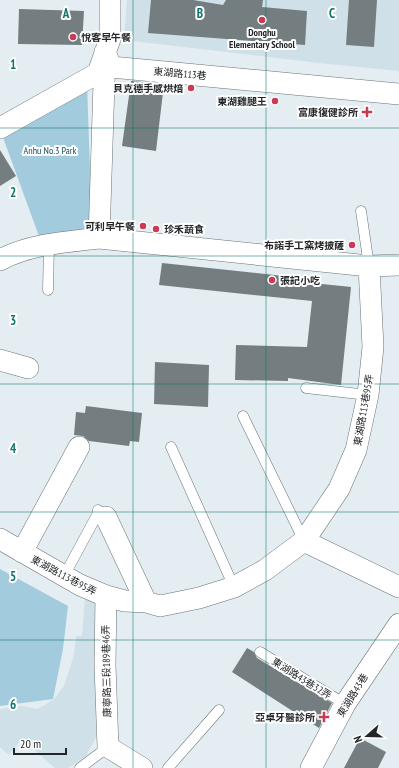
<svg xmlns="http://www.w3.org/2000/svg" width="399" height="768" font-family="'PT Sans Narrow','Noto Sans TC',sans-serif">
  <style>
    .built { fill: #cfe0e8 }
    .green { fill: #a2ccdd }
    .building { fill: #747d80 }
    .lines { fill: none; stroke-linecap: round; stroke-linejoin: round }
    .lane-casing { stroke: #6b7377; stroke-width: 11 }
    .street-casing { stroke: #6b7377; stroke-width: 22 }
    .lane { stroke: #fff; stroke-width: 10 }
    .street { stroke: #fff; stroke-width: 21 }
    .grid { fill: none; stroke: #0f766e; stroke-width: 1; stroke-opacity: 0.55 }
    .poi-dot { fill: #ca3a54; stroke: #fff; stroke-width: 1.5 }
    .labels { text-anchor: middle; stroke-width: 4; stroke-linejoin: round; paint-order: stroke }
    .poi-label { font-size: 10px; font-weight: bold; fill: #232628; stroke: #fff; text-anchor: end }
    .street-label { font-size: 10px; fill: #232628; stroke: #fff }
    .park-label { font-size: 10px; fill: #174a5c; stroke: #fff }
    .grid-label { font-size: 13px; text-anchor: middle; font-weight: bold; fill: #0f766e; stroke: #fff; stroke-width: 4; stroke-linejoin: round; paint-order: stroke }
  </style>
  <rect width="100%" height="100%" fill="#e4edf1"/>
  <path class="built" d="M127 0H399V71L319 63 124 40Z
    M85 598 98 602 96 737 86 756 68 768H55L22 739 9 755 0 747V709L22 706 38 709 54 699 64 686 74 655 76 636H82Z"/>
  <path class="green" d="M87 83 92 229 40 239 1 132Z
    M0 569 68 606 63 649 53 699 0 706Z"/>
  <path class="building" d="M151 0H193L223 5 226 0H263L262 7 307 11 305 45 148 33Z
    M349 0H377L374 47 346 45Z
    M19 9 84 11 82 45 18 44Z
    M131 81 164 84 156 151 122 146Z
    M0 150 16 176 0 186Z
    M162 263 293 277V281L351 287 341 385 288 378V381L235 380 236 345 307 347 312 301 159 285Z
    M155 362 209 365 208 407 154 404Z
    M86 406 142 413 139 442 130 441 129 446 89 441 83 436 74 435 76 412 85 413Z
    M247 648 254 652 257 658 332 703 319 728 232 672Z
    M360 738 386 752 378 768H344Z"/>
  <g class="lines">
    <g class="lane-casing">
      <path id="lane" d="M361 211 369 266
        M48 290 49 245
        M306 388 368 395
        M243 416 304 541
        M171 447 234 587
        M64 576 97 515 98 510
        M260 652 345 704
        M80 768 108 747
        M168 768 219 710"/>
    </g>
    <g class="street-casing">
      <path id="street" d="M105 52 111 67 399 94
        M0 128 98 73 110 39V0
        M99 238 369 266 399 265
        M0 260C30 244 66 242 99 238L105 52
        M0 360 28 368
        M106 517 146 602
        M0 539 80 585 106 596 125 601 146 602 160 606 199 598 234 587 265 570 281 558 304 541 339 489 356 450 368 395 373 347 369 266
        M304 541 399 587
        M22 552 79 447
        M106 596 105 665 108 747 142 768
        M311 768 345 704 399 624"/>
    </g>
    <use href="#lane" class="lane"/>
    <use href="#street" class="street"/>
  </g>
  <path class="grid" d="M133 0V768M266 0V768M0 128H399M0 256H399M0 384H399M0 512H399M0 640H399"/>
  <g class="poi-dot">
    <circle cx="262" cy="20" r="4"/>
    <circle cx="73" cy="37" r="4"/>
    <circle cx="191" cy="88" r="4"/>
    <circle cx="275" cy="101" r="4"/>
    <path d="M365 106h4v4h4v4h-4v4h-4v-4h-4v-4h4z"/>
    <circle cx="143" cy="226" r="4"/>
    <circle cx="156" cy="229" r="4"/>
    <circle cx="352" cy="245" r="4"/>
    <circle cx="272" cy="280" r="4"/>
    <path d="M322 711h4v4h4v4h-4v4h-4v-4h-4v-4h4z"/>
  </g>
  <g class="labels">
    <g class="poi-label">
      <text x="262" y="36" text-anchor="middle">Donghu<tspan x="262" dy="12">Elementary School</tspan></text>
      <text x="81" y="41" text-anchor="start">悅客早午餐</text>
      <text x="183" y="92">貝克德手感烘焙</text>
      <text x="267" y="105">東湖雞腿王</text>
      <text x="358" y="116">富康復健診所</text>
      <text x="135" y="230">可利早午餐</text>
      <text x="164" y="233" text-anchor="start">珍禾蔬食</text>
      <text x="344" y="249">布諾手工窯烤披薩</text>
      <text x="280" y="284" text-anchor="start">張記小吃</text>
      <text x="315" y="721">亞卓牙醫診所</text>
    </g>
    <g class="street-label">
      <text transform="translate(180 73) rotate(5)" y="4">東湖路113巷</text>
      <text transform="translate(363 410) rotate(-80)" y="4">東湖路113巷95弄</text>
      <text transform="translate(64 575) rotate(28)" y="4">東湖路113巷95弄</text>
      <text transform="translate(106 671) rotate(-91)" y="4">康寧路三段189巷46弄</text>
      <text transform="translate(302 678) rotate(32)" y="4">東湖路43巷32弄</text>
      <text transform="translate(352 695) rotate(-58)" y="4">東湖路43巷</text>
    </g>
    <g class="park-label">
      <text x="50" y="154">Anhu No.3 Park</text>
    </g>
  </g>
  <g class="grid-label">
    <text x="66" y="18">A</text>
    <text x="200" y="18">B</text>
    <text x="332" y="18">C</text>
    <text x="13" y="69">1</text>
    <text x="13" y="197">2</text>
    <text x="13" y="325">3</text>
    <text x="13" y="453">4</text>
    <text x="13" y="581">5</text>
    <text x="13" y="709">6</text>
  </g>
  <g transform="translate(367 736) rotate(250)" stroke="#ffffff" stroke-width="3" paint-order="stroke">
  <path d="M0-3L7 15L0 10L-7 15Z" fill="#232628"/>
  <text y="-6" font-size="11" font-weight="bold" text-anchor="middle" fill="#232628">N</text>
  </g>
  <path d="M14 748v6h52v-6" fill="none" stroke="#232628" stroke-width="2"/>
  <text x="20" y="748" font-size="12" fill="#232628" stroke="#ffffff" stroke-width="3" paint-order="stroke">20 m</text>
</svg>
